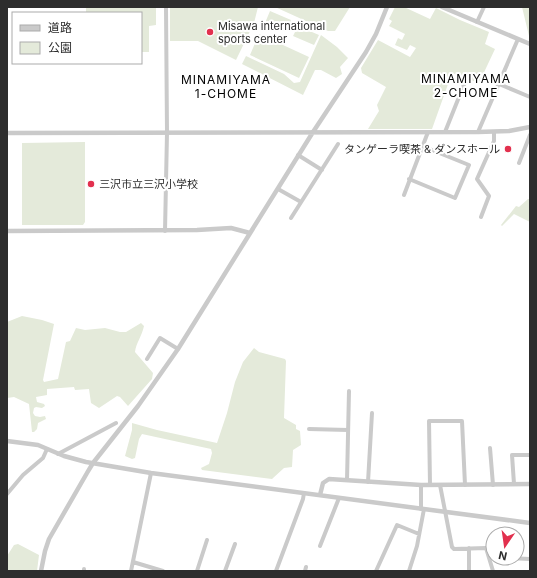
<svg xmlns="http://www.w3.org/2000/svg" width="537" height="578" font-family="Inter,'Noto Sans JP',sans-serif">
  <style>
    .green { fill: #e4eada }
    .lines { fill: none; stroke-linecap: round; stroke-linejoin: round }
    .minor { stroke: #cacaca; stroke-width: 4 }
    .tertiary { stroke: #cacaca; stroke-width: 4.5 }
    .poi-dot { fill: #e2304e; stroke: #fff; stroke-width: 1.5 }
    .labels { text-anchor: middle; stroke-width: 4; stroke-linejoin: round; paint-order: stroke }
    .poi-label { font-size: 11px; fill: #2d2d2d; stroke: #fff; text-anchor: start }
    .neighbourhood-label { font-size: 12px; letter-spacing: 1px; fill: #000; stroke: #fff }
  </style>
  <rect width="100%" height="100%" fill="#fff"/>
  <path class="green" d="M86 7H156V25L149 26V52H141V13H86Z
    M170 7H258L254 23 236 60 198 41H170Z
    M275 7H350L335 31H328Z
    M395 7H404L430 19 436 8 460 20 489 32 485 44 495 49 479 83 452 73 432 129H368L379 111 377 105 386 87 362 73 361 68 378 40 410 57 416 48 410 45 407 50 395 45 398 38 402 40 405 34 389 26 392 21 389 19Z
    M522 7H530V39L529 36Z
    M270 11 291 20 286 32 265 23Z
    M298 26 319 35 314 45 293 36Z
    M259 34 309 57 299 78 250 55Z
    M321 35 337 47 348 58 340 67 342 74 336 78 321 70H315L303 95 242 64 246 56 284 74 294 83 300 82Z
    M85 142V222L83 225H22V143Z
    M528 199H530V222L514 214 502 226 501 225 516 206 519 207Z
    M22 316 42 320 54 324 43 380 44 382 58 379 66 342 70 341 76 328 85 330 105 328 120 332H126L141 323 144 326C142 336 136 343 135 352L153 373 152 379 128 406 120 397 117 396 99 408 91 403 89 389 75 390 74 387 47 389V395L36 397 37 402 44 404 45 406 42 408 36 407 34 408 33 413 35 416 40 417 45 416 46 419 38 423 37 429 34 432H32L29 404 14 397 7 398V322Z
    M254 348 259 352 285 359 286 361 284 418 296 425V429L300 431 301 445 293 450 292 467 284 468 272 479 202 470 201 468 209 464 212 453 211 449 142 434 139 439 135 458 132 459 125 456 132 430V423L157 430 217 443 227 413 235 382 243 362Z
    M18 544 39 555 37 571H7V556L14 545Z"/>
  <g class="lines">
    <path class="minor" d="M477 22 484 7
      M499 84 530 97
      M445 132 465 82
      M478 132 518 39
      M298 155 322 170
      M519 163 530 135
      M409 179 455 198 469 165 422 146
      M278 189 301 202
      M404 195 428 132
      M481 217 489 196 477 179 494 141V132
      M291 218 338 144
      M165 231 167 133 166 7
      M147 359 160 338 178 349
      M309 429 348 430
      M490 448 493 485
      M58 454 116 423
      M347 480 349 391
      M368 482 372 413
      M514 484 512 455H530
      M421 485V509
      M430 485 429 421H462L465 485
      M440 485 452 547 454 549 486 548 493 571
      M7 494 23 475 43 458 47 449
      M320 546 339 498
      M507 558 530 559
      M133 562 163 571
      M84 569V571
      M131 571 151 473
      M197 571 207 540
      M225 571 235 544
      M276 571 303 499 304 493
      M305 571 306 567
      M376 571 397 525 419 534
      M409 571 417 546 424 509
      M469 571V548"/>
    <path class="tertiary" d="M442 7 530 44
      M7 133 478 132 509 131 530 127
      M7 231 197 230 231 228 250 233
      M7 441 38 445 64 456 86 462 151 473 530 523
      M320 495 323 483 329 479 421 485 530 484
      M41 571 45 551 49 539 87 473 93 463 138 406 178 349 313 132 366 52 376 34 387 7"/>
  </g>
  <g class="poi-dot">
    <circle cx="210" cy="32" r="4"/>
    <circle cx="508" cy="149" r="4"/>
    <circle cx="91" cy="184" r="4"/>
  </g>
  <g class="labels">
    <g class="poi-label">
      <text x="218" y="30">Misawa international<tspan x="218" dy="13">sports center</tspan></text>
      <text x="500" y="153" text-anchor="end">タンゲーラ喫茶 &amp; ダンスホール</text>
      <text x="99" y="188">三沢市立三沢小学校</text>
    </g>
    <g class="neighbourhood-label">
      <text x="466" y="83">MINAMIYAMA<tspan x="466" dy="14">2-CHOME</tspan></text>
      <text x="226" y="84">MINAMIYAMA<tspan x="226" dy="14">1-CHOME</tspan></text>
    </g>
  </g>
  <rect width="537" height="578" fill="none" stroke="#2d2d2d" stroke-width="16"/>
  <rect x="12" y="12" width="130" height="52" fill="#ffffff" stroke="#ababab"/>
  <rect x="20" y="25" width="20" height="6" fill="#cacaca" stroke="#ababab"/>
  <text x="48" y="32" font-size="12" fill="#2d2d2d">道路</text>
  <rect x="20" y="42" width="20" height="12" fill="#e4eada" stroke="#ababab"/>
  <text x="48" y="52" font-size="12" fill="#2d2d2d">公園</text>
  <g transform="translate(505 546) rotate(193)"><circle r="19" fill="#ffffff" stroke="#ababab"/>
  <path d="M0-3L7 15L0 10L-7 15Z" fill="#e2304e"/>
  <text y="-6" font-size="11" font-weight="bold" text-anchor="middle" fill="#2d2d2d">N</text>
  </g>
</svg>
